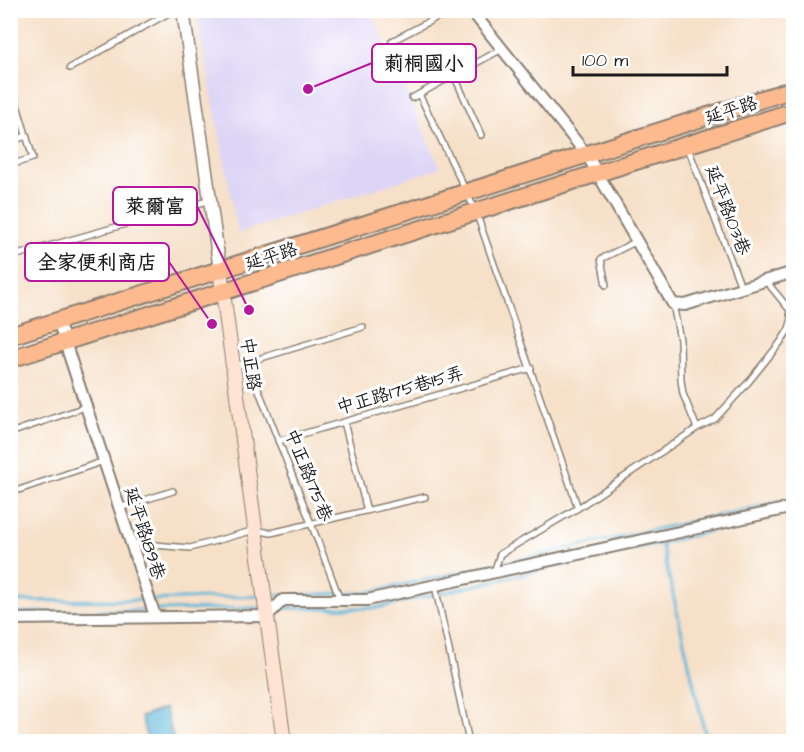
<svg xmlns="http://www.w3.org/2000/svg" width="804" height="752" font-family="'Architects Daughter','LXGW WenKai TC',sans-serif">
  <style>
    .built { fill: #ddd5f6 }
    .water { fill: #5cb6d9; stroke: #3c697a; stroke-width: 1.5 }
    .lines { fill: none; stroke-linecap: round; stroke-linejoin: round }
    .stream { stroke: #5cb6d9; stroke-width: 3 }
    .service-casing { stroke: #897e72; stroke-width: 8 }
    .minor-casing { stroke: #897e72; stroke-width: 14 }
    .tertiary-casing { stroke: #897e72; stroke-width: 15 }
    .secondary-casing { stroke: #897e72; stroke-width: 16 }
    .primary-casing { stroke: #897e72; stroke-width: 20 }
    .service { stroke: #fff; stroke-width: 5 }
    .minor { stroke: #fff; stroke-width: 10 }
    .tertiary { stroke: #fff; stroke-width: 12 }
    .secondary { stroke: #fee3d2; stroke-width: 14 }
    .primary { stroke: #fcba8e; stroke-width: 16 }
    .labels { text-anchor: middle; stroke-width: 6; stroke-linejoin: round; paint-order: stroke }
    .street-label { font-size: 18px; fill: #1c1c1c; stroke: #fff }
    .leader { fill: none; stroke: #b5179e; stroke-width: 2 }
    .callout-dot { fill: #b5179e; stroke: #fff; stroke-width: 2 }
    .callout { fill: #fff; stroke: #b5179e; stroke-width: 2 }
    .callout-label { font-size: 20px; text-anchor: middle; font-weight: bold; fill: #1c1c1c }
  </style>
  <rect width="100%" height="100%" fill="#fff"/>
  <filter id="ink" filterUnits="userSpaceOnUse"><feTurbulence type="fractalNoise" baseFrequency=".0167" numOctaves="2"/><feDisplacementMap in="SourceGraphic" scale="12" xChannelSelector="R" yChannelSelector="G"/><feConvolveMatrix kernelMatrix="1 2 1 2 8 2 1 2 1" color-interpolation-filters="sRGB"/></filter>
  <filter id="wash" filterUnits="userSpaceOnUse"><feTurbulence type="fractalNoise" baseFrequency=".008" numOctaves="4" result="noise"/><feDisplacementMap in="SourceGraphic" scale="24" xChannelSelector="R" yChannelSelector="G"/><feGaussianBlur stdDeviation="1.35" result="paint"/><feColorMatrix in="noise" values="0 0 0 0 0 0 0 0 0 0 0 0 0 0 0 0 0 1.4 0 .05"/><feComposite in="paint" operator="in"/></filter>
  <g filter="url(#wash)">
    <rect width="100%" height="100%" fill="#f6e0c8"/>
    <path class="built" d="M196 11H371L440 168 238 233Z"/>
    <path class="water" d="M165 708 174 741H148L141 717Z"/>
    <g class="lines">
      <path class="stream" d="M661 542 707 742
        M269 595H284
        M293 595 366 593 794 499
        M10 596 19 601 146 600
        M152 600 260 596
        M279 608H376L764 519
        M156 610 261 608
        M10 613 150 610"/>
    </g>
  </g>
  <g filter="url(#ink)">
    <g class="lines">
      <g class="service-casing">
        <path id="service" d="M392 41 451 10
          M70 68 174 10
          M454 75 481 135
          M10 82 33 158 10 165
          M419 94 476 212 578 508
          M412 98 502 49
          M10 141 27 136
          M688 148 741 287
          M10 257 211 200
          M606 285 601 259 637 241
          M673 304 680 340 681 380 683 394 697 428 715 419 746 385 780 343 789 329 793 314 766 281
          M248 362C278 442 311 520 340 600
          M235 366 363 327
          M344 422 367 511
          M10 433 85 407
          M278 441 531 368
          M10 493 104 461
          M119 508 173 491
          M131 543 190 548 255 530 271 533 425 497
          M494 572 500 554 578 508 697 428
          M435 586 469 742"/>
      </g>
      <g class="minor-casing">
        <path id="minor" d="M471 10 587 155 673 304 685 305 794 272
          M793 314H794
          M58 321 155 616
          M10 619 267 616 283 600H367L794 507"/>
      </g>
      <g class="tertiary-casing">
        <path id="tertiary" d="M183 10 220 270"/>
      </g>
      <g class="secondary-casing">
        <path id="secondary" d="M220 270 284 742"/>
      </g>
      <g class="primary-casing">
        <path id="primary" d="M10 336 794 89
          M10 359 794 111"/>
      </g>
      <use href="#service" class="service"/>
      <use href="#minor" class="minor"/>
      <use href="#tertiary" class="tertiary"/>
      <use href="#secondary" class="secondary"/>
      <use href="#primary" class="primary"/>
    </g>
  </g>
  <g class="labels">
    <g class="street-label">
      <text transform="translate(731 110) rotate(-18)" y="6">延平路</text>
      <text transform="translate(728 210) rotate(69)" y="6">延平路103巷</text>
      <text transform="translate(271 256) rotate(-18)" y="6">延平路</text>
      <text transform="translate(251 364) rotate(82)" y="6">中正路</text>
      <text transform="translate(400 390) rotate(-16)" y="6">中正路175巷15弄</text>
      <text transform="translate(309 475) rotate(68)" y="6">中正路175巷</text>
      <text transform="translate(145 533) rotate(72)" y="6">延平路189巷</text>
    </g>
  </g>
  <path class="leader" d="M308 89L372 63M249 310L197 206M212 324L169 262"/>
  <g class="callout-dot">
    <circle cx="308" cy="89" r="6"/>
    <circle cx="249" cy="310" r="6"/>
    <circle cx="212" cy="324" r="6"/>
  </g>
  <g class="callout">
    <rect x="372" y="44" width="104" height="38" rx="6"/>
    <rect x="113" y="187" width="84" height="38" rx="6"/>
    <rect x="25" y="243" width="144" height="38" rx="6"/>
  </g>
  <g class="callout-label">
    <text x="424" y="70">莿桐國小</text>
    <text x="155" y="213">萊爾富</text>
    <text x="97" y="269">全家便利商店</text>
  </g>
  <rect width="804" height="752" fill="none" stroke="#fff" stroke-width="36"/>
  <path d="M573 66v9h154v-9" fill="none" stroke="#1c1c1c" stroke-width="3"/>
  <text x="582" y="66" font-size="18" fill="#1c1c1c" stroke="#ffffff" stroke-width="4.5" paint-order="stroke">100 m</text>
</svg>
